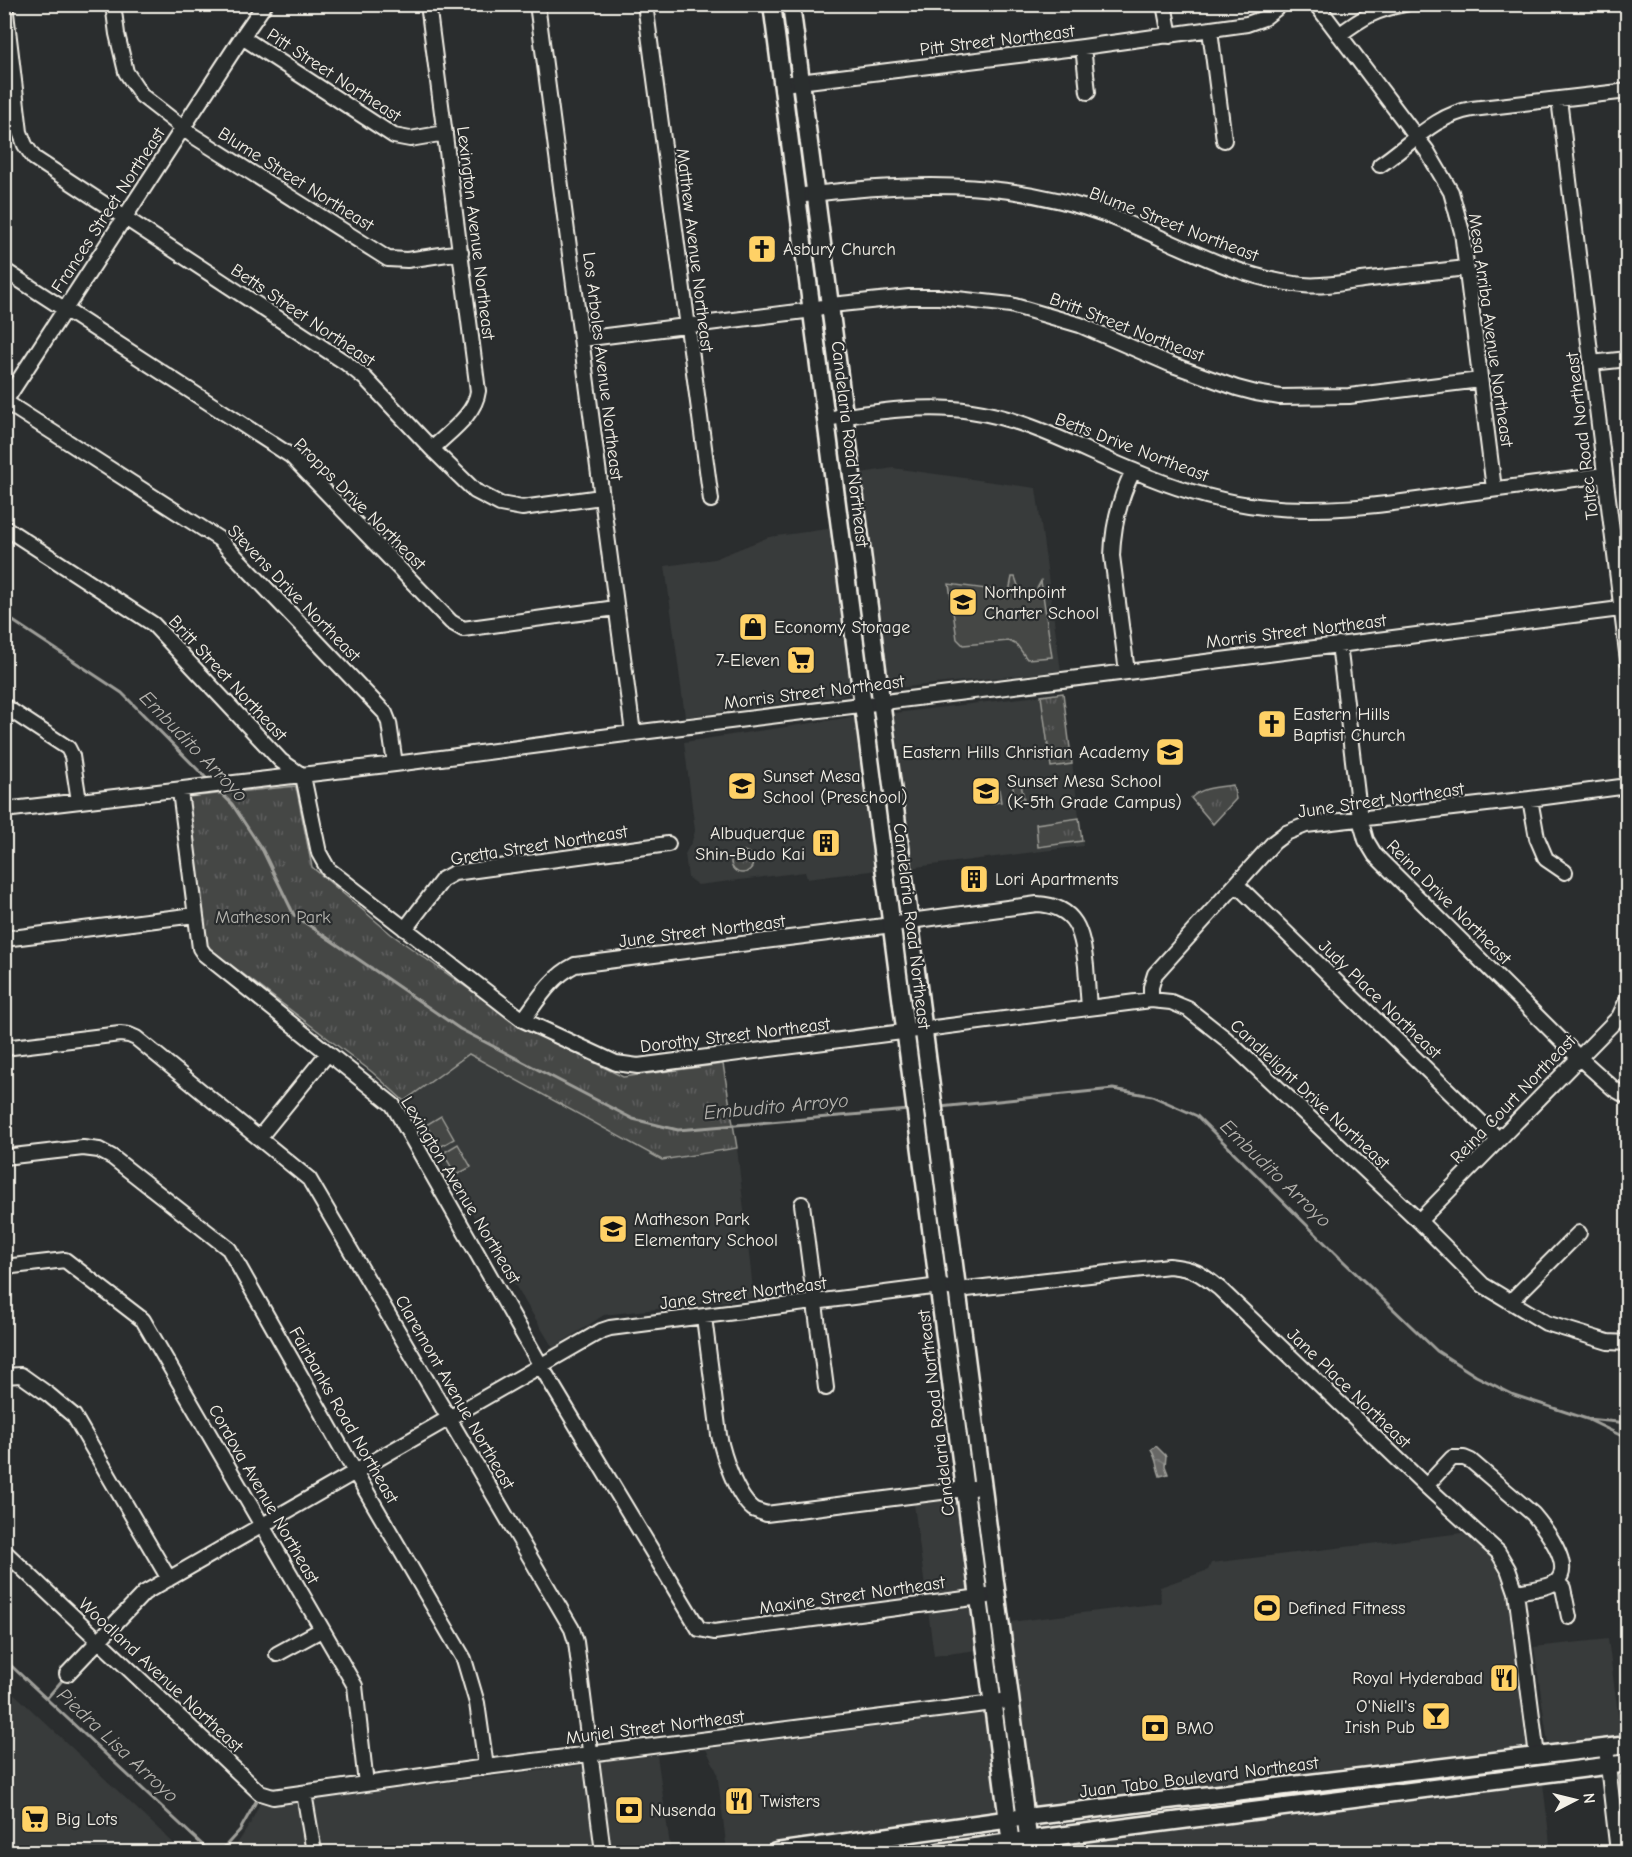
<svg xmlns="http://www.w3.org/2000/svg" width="1632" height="1857" font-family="'Comic Neue',sans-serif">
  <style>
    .built { fill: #373a3a }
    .grass { fill: #444645; stroke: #9c9c96; stroke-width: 1.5 }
    .park { fill: url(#park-tufts); stroke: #9c9c96; stroke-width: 1.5 }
    .water { fill: url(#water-waves); stroke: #9f9f9a; stroke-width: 1.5 }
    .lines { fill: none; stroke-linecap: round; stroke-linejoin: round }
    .stream { stroke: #9f9f9a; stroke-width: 3 }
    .minor-casing { stroke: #f4f1e8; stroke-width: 18 }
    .major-casing { stroke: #f4f1e8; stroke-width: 21 }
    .minor { stroke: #2a2d2e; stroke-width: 14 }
    .major { stroke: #2a2d2e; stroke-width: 16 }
    .labels { text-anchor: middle; stroke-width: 4.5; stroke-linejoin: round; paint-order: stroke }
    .street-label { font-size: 18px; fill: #f4f1e8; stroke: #2a2d2e }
    .poi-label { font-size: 18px; fill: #f4f1e8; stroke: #2a2d2e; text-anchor: start }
    .park-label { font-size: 18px; fill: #b6b5af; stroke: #2a2d2e }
    .water-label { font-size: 20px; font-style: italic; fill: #b5b3ae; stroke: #2a2d2e }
  </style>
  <defs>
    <pattern id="park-tufts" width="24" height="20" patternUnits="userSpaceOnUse" patternTransform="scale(1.5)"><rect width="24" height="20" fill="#444645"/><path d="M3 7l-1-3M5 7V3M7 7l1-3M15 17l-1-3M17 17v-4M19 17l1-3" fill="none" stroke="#606160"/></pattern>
    <pattern id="water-waves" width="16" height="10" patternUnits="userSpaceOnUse" patternTransform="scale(1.5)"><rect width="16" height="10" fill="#676866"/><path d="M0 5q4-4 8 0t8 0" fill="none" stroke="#7d7e7c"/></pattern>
  </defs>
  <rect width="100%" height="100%" fill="#2a2d2e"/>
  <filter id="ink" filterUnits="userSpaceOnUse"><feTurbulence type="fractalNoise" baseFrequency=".0167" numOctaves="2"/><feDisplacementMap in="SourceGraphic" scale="12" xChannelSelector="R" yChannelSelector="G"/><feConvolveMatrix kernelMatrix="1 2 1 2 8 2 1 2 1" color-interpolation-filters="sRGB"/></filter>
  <g filter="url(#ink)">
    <path class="built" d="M893 468 1036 488 1061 671 886 689 863 508 861 473Z
      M834 528 854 694 685 717 665 566 714 559 769 537Z
      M1063 693 1083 846 908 868 886 714Z
      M852 717 858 725 878 870 807 879 805 872 698 885 688 878 685 854 692 841 695 831 684 742Z
      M469 1054 662 1160 737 1148 754 1298 604 1315 553 1348 404 1101Z
      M957 1499 959 1502 977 1650 934 1656 914 1504Z
      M1462 1533 1489 1553 1510 1594 1528 1748 1032 1809 1015 1688 1010 1622 1161 1603 1160 1587 1208 1570 1211 1563Z
      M1608 1639 1621 1736 1548 1744 1534 1647Z
      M4 1685H5L183 1852H5Z
      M984 1713 998 1812 727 1851 717 1772 706 1749Z
      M657 1755 671 1852H612L600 1761Z
      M583 1765 596 1852H320L313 1800Z
      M1543 1783 1551 1852H1040L1039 1849Z
      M301 1802 307 1852H247L237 1844 250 1824 260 1803 273 1806Z"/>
    <path class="grass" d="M1012 577H1015L1020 591 1035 592 1041 581 1052 657 1027 659 1017 645 1009 641 963 645 957 639 949 584 1009 592Z
      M1020 780 1024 799 1015 800 1012 781Z
      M998 783 1001 802 991 803 990 784Z
      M441 1116 454 1139 440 1147 426 1125Z
      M458 1144 471 1167 456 1175 443 1153Z"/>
    <path class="park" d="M1063 693 1072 764 1051 767 1041 696Z
      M1233 785 1236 799 1213 824 1191 798C1202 787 1219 787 1233 785Z
      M296 786 312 867 391 934 521 1026 623 1077 723 1064 737 1148 662 1160 469 1054 404 1101 372 1072 205 945 188 797Z
      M1079 818 1082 841 1038 847 1036 824Z
      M731 862a11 11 0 1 1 22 0a11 11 0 1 1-22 0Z"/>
    <path class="water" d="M1156 1446 1166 1456 1165 1466 1168 1474 1160 1476C1156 1466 1157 1459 1151 1450Z"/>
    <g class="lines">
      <path class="stream" d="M4 615 122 693 210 782
        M218 790 232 804 263 851 294 915 460 1029 633 1119 678 1130 909 1110
        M940 1107 1113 1089 1152 1096 1197 1116 1342 1260 1437 1351 1476 1376 1514 1395 1587 1419 1628 1423
        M1589 1420 1628 1439
        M4 1659 210 1852
        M47 1698 65 1677
        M220 1852 240 1830 258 1798"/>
      <g class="minor-casing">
        <path id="minor" d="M5 4 20 132 25 145 34 158 346 363 366 379 432 449 475 491 500 504 522 508 601 497
          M113 4 117 34 126 72 142 96 192 135 388 259 407 260 461 252
          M428 4 478 391C475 415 449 432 432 449
          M537 4 633 733
          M645 4 711 500
          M1164 4 1170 36
          M1316 4 1427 151 1451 192 1462 232 1494 489
          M1210 30 1224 140
          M1339 35C1363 17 1375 10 1405 4
          M242 37 394 136 410 139 445 133
          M1083 47 1088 92
          M783 84 1083 47 1247 24 1264 18 1282 4
          M1559 99 1628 661
          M1380 165C1410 145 1435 115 1472 109L1628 91
          M797 196C903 182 1006 178 1107 215 1170 239 1235 279 1303 285 1322 287 1343 283 1362 280 1397 276 1431 272 1466 268
          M4 270 291 456 451 622 463 629 616 608
          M582 339 805 311 831 305 909 297H939L1011 305 1080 325 1170 364 1237 388 1256 393 1280 397 1349 396 1480 380
          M1591 363 1628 359
          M4 401 219 539 385 713 389 723 395 764
          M4 403 242 37 265 4
          M826 419C873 412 924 404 971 411 1028 419 1080 449 1132 470 1169 486 1210 499 1249 505 1318 515 1384 505 1452 495 1503 488 1554 482 1605 475
          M4 527 153 624 281 761 303 776 319 853 328 869 523 1020 616 1063 638 1066 1151 1000 1171 1002 1188 1009 1226 1039 1419 1221 1483 1285 1546 1323 1608 1342 1628 1343
          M1339 644 1360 819 1366 840 1375 855 1573 1052 1614 1089 1628 1097
          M1127 672 1112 556C1113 525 1119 499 1133 471
          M4 706 68 748 72 756 79 801
          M180 791 200 948 204 954 393 1105 545 1373 699 1629 714 1632 988 1596
          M1530 799 1537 838 1546 859 1565 872
          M4 810 395 764 633 733 1127 672 1628 608
          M1237 885 1498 1139
          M405 929 443 879 454 873 668 844
          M4 939 195 915
          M1151 1000V987L1155 974 1274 842 1286 833 1306 825 1530 799 1628 786
          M523 1020C538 1000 551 977 575 965L892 925 910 921 1037 904C1077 906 1082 932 1086 966 1087 980 1088 994 1089 1008
          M4 1048 120 1034 129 1035 136 1038 309 1179 572 1629 576 1642 603 1852
          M259 1138 328 1053
          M4 1157 83 1148 99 1150 112 1157 229 1249 355 1472 464 1659 477 1703 486 1767
          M802 1204 826 1388
          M1419 1221 1619 1017 1628 998
          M4 1267 65 1260 143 1320 355 1686 366 1784
          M1510 1302 1579 1233
          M704 1317 719 1435C723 1455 736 1496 753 1509 756 1511 762 1512 766 1514L973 1488
          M4 1376 21 1375 49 1395 74 1416 169 1579
          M1426 1486 1452 1458H1464L1471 1461 1533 1514C1544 1527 1574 1565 1557 1581 1550 1588 1526 1590 1516 1592
          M4 1551 260 1793 273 1797 486 1767 993 1703 1010 1699
          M1557 1582 1563 1588 1569 1617
          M277 1654 321 1630
          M67 1674 144 1593 601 1331 610 1328 940 1286 958 1290 1169 1266C1196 1269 1200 1273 1220 1289L1426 1486 1498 1552 1508 1569 1516 1592 1537 1756
          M1606 1748 1618 1852
          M304 1793 314 1852"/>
      </g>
      <g class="major-casing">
        <path id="major" d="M772 4 1012 1852
          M791 4 1030 1852
          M776 1852 1026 1817 1628 1745
          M939 1852 1011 1842 1628 1763"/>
      </g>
      <use href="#minor" class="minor"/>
      <use href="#major" class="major"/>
    </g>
  </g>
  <defs>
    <g id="church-square" transform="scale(1.5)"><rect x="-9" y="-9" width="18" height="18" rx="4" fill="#ffd166" stroke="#2a2d2e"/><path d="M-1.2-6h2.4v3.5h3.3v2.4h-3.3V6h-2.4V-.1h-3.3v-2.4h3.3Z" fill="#111"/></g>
    <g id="school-square" transform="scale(1.5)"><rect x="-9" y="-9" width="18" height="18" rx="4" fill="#ffd166" stroke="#2a2d2e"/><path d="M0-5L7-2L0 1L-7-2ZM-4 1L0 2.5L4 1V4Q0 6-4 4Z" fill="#111"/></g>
    <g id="shop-square" transform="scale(1.5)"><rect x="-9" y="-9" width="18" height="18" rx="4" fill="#ffd166" stroke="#2a2d2e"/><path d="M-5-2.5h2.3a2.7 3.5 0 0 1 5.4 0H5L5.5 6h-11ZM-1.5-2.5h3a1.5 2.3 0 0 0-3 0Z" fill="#111"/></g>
    <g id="supermarket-square" transform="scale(1.5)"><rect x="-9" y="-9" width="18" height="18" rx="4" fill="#ffd166" stroke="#2a2d2e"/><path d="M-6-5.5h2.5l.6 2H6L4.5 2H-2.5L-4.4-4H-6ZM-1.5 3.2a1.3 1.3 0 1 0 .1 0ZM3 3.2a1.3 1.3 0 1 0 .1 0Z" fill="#111"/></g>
    <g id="building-square" transform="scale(1.5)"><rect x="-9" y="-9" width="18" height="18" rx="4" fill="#ffd166" stroke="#2a2d2e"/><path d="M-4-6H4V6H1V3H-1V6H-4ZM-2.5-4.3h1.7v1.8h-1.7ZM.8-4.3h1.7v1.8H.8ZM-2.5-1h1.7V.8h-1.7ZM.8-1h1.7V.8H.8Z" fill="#111"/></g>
    <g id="stadium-square" transform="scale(1.5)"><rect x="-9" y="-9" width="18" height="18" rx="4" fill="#ffd166" stroke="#2a2d2e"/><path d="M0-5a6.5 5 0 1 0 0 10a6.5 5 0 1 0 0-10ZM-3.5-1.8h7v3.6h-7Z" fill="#111"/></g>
    <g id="restaurant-square" transform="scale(1.5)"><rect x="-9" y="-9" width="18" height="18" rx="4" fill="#ffd166" stroke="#2a2d2e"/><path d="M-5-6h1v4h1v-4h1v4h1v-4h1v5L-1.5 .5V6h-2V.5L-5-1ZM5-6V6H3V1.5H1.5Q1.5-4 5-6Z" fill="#111"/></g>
    <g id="bar-square" transform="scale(1.5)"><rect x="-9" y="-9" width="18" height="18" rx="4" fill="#ffd166" stroke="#2a2d2e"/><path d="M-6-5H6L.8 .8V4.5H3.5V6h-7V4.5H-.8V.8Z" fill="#111"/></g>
    <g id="bank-square" transform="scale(1.5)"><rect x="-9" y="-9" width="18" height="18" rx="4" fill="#ffd166" stroke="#2a2d2e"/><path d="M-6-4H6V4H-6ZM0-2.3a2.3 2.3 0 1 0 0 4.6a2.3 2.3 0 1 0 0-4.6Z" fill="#111"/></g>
  </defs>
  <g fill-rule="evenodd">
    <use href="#church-square" x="762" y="249"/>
    <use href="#school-square" x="963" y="602"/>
    <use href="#shop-square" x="753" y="627"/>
    <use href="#supermarket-square" x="801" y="660"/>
    <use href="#church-square" x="1272" y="724"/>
    <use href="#school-square" x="1170" y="752"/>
    <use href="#school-square" x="742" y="786"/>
    <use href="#school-square" x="986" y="791"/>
    <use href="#building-square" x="826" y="843"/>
    <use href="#building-square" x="974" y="879"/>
    <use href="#school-square" x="613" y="1229"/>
    <use href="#stadium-square" x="1267" y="1608"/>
    <use href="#restaurant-square" x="1504" y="1678"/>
    <use href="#bar-square" x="1436" y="1716"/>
    <use href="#bank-square" x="1155" y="1728"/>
    <use href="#restaurant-square" x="739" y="1801"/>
    <use href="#bank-square" x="629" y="1810"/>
    <use href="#supermarket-square" x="35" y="1819"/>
  </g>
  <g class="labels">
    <g class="street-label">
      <text transform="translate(997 40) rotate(-7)" y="6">Pitt Street Northeast</text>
      <text transform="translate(334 75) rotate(33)" y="6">Pitt Street Northeast</text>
      <text transform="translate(296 179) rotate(32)" y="6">Blume Street Northeast</text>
      <text transform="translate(108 210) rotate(-57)" y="6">Frances Street Northeast</text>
      <text transform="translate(1174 224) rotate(21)" y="6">Blume Street Northeast</text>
      <text transform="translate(476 233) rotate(83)" y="6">Lexington Avenue Northeast</text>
      <text transform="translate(695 250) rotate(83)" y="6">Matthew Avenue Northeast</text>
      <text transform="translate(303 315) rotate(34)" y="6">Betts Street Northeast</text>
      <text transform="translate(1127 327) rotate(21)" y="6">Britt Street Northeast</text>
      <text transform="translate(1491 330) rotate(82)" y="6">Mesa Arriba Avenue Northeast</text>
      <text transform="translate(603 366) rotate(83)" y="6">Los Arboles Avenue Northeast</text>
      <text transform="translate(1582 436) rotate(-97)" y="6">Toltec Road Northeast</text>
      <text transform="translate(850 444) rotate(83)" y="6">Candelaria Road Northeast</text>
      <text transform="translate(1132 447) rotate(21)" y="6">Betts Drive Northeast</text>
      <text transform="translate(360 504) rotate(45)" y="6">Propps Drive Northeast</text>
      <text transform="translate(294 593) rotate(46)" y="6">Stevens Drive Northeast</text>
      <text transform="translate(1296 631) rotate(-7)" y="6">Morris Street Northeast</text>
      <text transform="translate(228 678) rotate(47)" y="6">Britt Street Northeast</text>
      <text transform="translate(814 692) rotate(-7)" y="6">Morris Street Northeast</text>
      <text transform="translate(1381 800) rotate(-8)" y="6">June Street Northeast</text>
      <text transform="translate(539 845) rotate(-9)" y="6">Gretta Street Northeast</text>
      <text transform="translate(1449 902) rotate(45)" y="6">Reina Drive Northeast</text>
      <text transform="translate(912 926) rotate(83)" y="6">Candelaria Road Northeast</text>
      <text transform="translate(702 931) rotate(-7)" y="6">June Street Northeast</text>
      <text transform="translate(1380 999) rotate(44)" y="6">Judy Place Northeast</text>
      <text transform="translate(735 1035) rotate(-7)" y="6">Dorothy Street Northeast</text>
      <text transform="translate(1310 1094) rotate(43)" y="6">Candlelight Drive Northeast</text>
      <text transform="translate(1513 1099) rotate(-46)" y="6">Reina Court Northeast</text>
      <text transform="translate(461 1190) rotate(59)" y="6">Lexington Avenue Northeast</text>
      <text transform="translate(743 1293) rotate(-7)" y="6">Jane Street Northeast</text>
      <text transform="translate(1349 1388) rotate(44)" y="6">Jane Place Northeast</text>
      <text transform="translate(455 1392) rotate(60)" y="6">Claremont Avenue Northeast</text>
      <text transform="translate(936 1413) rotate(-97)" y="6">Candelaria Road Northeast</text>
      <text transform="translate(344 1415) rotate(60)" y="6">Fairbanks Road Northeast</text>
      <text transform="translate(264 1494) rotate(60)" y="6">Cordova Avenue Northeast</text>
      <text transform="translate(852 1595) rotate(-8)" y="6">Maxine Street Northeast</text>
      <text transform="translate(161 1675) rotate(43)" y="6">Woodland Avenue Northeast</text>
      <text transform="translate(655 1727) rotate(-7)" y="6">Muriel Street Northeast</text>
      <text transform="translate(1199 1777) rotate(-7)" y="6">Juan Tabo Boulevard Northeast</text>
    </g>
    <g class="poi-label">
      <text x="783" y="255">Asbury Church</text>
      <text x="984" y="598">Northpoint<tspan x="984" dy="21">Charter School</tspan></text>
      <text x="774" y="633">Economy Storage</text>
      <text x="780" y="666" text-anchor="end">7-Eleven</text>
      <text x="1293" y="720">Eastern Hills<tspan x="1293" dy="21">Baptist Church</tspan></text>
      <text x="1149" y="758" text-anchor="end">Eastern Hills Christian Academy</text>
      <text x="763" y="782">Sunset Mesa<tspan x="763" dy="21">School (Preschool)</tspan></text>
      <text x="1007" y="787">Sunset Mesa School<tspan x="1007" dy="21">(K-5th Grade Campus)</tspan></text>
      <text x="805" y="839" text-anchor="end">Albuquerque<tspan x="805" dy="21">Shin-Budo Kai</tspan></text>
      <text x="995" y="885">Lori Apartments</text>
      <text x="634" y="1225">Matheson Park<tspan x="634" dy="21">Elementary School</tspan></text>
      <text x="1288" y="1614">Defined Fitness</text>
      <text x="1483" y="1684" text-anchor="end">Royal Hyderabad</text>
      <text x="1415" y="1712" text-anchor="end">O'Niell's<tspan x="1415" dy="21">Irish Pub</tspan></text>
      <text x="1176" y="1734">BMO</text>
      <text x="760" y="1807">Twisters</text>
      <text x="650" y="1816">Nusenda</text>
      <text x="56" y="1825">Big Lots</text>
    </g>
    <g class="park-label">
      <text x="273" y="923">Matheson Park</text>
    </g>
    <g class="water-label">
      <text transform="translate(194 746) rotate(46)" y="7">Embudito Arroyo</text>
      <text transform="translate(776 1106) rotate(-5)" y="7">Embudito Arroyo</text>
      <text transform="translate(1276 1173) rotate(44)" y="7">Embudito Arroyo</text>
      <text transform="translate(118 1745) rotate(43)" y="7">Piedra Lisa Arroyo</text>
    </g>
  </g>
  <rect width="1632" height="1857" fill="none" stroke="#2a2d2e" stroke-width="24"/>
  <rect x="12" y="12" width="1608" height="1833" fill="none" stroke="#f4f1e8" stroke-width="2" filter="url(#ink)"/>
  <g transform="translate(1575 1800) rotate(83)" stroke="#2a2d2e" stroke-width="4.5" paint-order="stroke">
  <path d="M0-4.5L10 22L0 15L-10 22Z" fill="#f4f1e8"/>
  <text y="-9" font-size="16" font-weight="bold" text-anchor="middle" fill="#f4f1e8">N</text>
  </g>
</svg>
